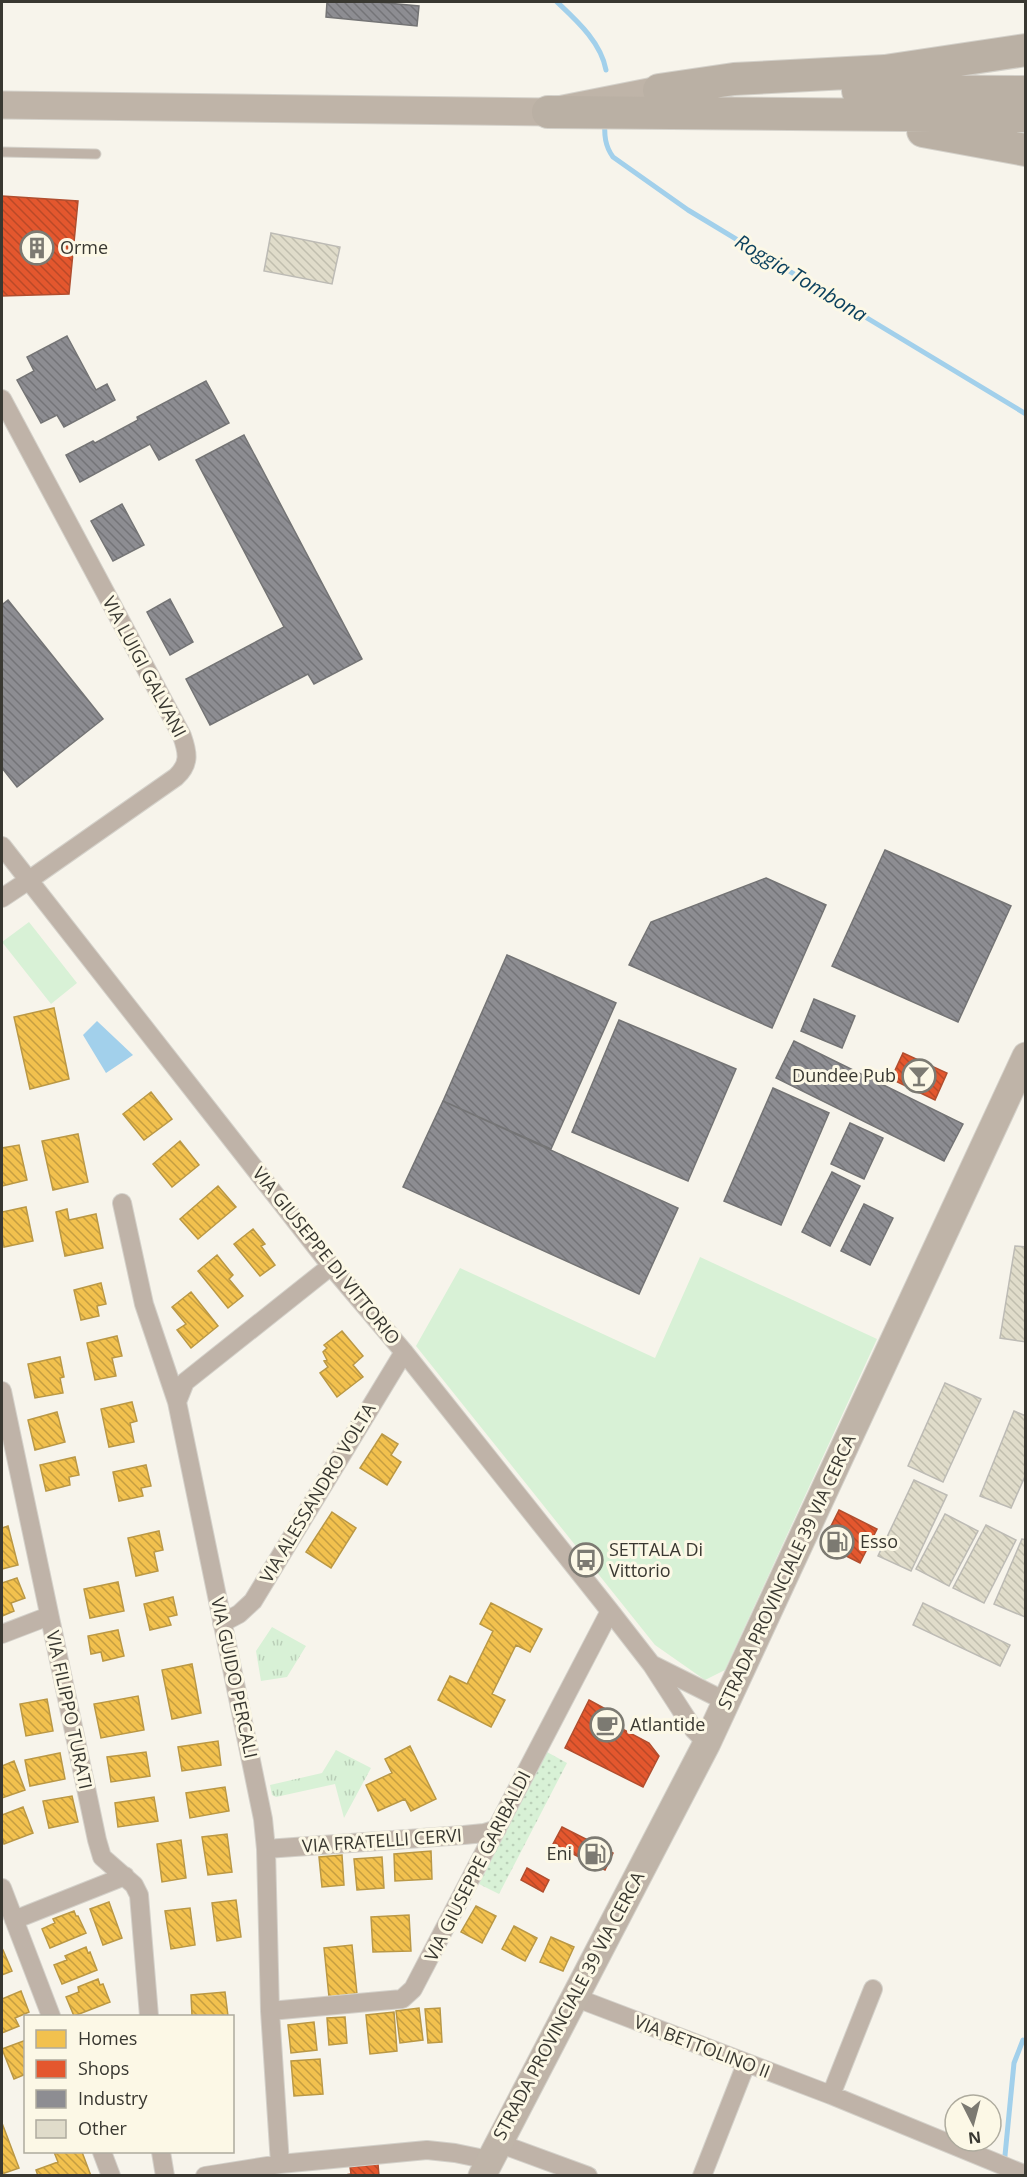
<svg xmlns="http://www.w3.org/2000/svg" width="1027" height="2177" font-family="'Open Sans',sans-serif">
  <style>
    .grass { fill: url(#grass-tufts) }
    .park { fill: #d8f1d6 }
    .garden { fill: url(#garden-dots) }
    .water { fill: #a2d0eb }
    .homes { fill: url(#homes-back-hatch); stroke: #ba9845; stroke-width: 1.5 }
    .shops { fill: url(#shops-back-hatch); stroke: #b14e2f; stroke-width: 1.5 }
    .industry { fill: url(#industry-back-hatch); stroke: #747475; stroke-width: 1.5 }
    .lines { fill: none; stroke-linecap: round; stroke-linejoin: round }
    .stream { stroke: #a2d0eb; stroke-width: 5 }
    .building { fill: url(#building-back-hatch); stroke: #bdbbb5; stroke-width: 1.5 }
    .lane-casing { stroke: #d4d1ca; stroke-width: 11 }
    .street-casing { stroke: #d4d1ca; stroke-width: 20 }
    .primary-casing { stroke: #d4d1ca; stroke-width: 29 }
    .highway-casing { stroke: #d4d1ca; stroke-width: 34 }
    .lane { stroke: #bfb3a8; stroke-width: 9 }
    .street { stroke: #bfb3a8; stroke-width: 18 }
    .primary { stroke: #bfb4a8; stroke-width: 27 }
    .highway { stroke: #bab0a4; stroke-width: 32 }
    .labels { text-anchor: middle; stroke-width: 6; stroke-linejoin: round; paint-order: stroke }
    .poi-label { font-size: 18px; fill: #393831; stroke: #fcf8e6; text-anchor: start }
    .street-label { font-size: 18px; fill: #393831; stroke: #fcf8e6 }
    .water-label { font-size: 20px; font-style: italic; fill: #093f5c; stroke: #fcf8e6 }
  </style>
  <defs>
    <pattern id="grass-tufts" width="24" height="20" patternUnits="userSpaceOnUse" patternTransform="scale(1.5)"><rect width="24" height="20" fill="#d8f1d6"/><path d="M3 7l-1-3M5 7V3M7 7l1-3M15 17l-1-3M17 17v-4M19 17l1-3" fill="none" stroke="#bacfb8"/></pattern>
    <pattern id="garden-dots" width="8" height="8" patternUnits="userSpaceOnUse" patternTransform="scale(1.5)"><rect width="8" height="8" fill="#d8f1d6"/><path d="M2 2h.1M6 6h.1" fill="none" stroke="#bacfb8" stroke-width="1.8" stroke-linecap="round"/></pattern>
    <pattern id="homes-back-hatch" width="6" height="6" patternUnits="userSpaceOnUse" patternTransform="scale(1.5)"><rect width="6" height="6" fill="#f2c14e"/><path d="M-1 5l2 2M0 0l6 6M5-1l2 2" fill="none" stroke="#c59e41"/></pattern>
    <pattern id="shops-back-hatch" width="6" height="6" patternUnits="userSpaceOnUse" patternTransform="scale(1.5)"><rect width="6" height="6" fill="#e4572e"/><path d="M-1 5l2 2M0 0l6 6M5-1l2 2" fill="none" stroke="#ba4928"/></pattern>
    <pattern id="industry-back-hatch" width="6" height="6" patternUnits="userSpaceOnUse" patternTransform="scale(1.5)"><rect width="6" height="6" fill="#8d8d92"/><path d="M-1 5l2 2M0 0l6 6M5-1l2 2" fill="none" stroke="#747478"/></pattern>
    <pattern id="building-back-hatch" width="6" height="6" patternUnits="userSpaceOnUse" patternTransform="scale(1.5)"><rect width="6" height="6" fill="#e0dcca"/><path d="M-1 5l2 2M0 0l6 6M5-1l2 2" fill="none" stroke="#c1beae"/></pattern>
  </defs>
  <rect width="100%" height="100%" fill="#f7f4eb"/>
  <path class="grass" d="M272 1627 306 1646 287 1677 261 1681 256 1651Z
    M336 1750 371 1768 344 1818 335 1784 276 1797 272 1795 270 1785 322 1773Z"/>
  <path class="park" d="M29 922 77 983 51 1004 2 942Z
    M700 1257 877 1339 725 1670 705 1680 655 1645 416 1346 460 1268 655 1358Z"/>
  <path class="garden" d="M547 1752 567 1763 499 1894 479 1884Z"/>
  <path class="water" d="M97 1021 133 1055 106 1073 83 1035Z"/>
  <path class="homes" d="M54 1008 69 1079 30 1089 14 1017Z
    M151 1092 172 1119 144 1140 123 1114Z
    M78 1134 88 1182 53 1190 42 1141Z
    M180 1141 199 1165 172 1187 153 1164Z
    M19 1145 27 1180 2 1186V1148Z
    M218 1186 236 1207 198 1239 180 1219Z
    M26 1207 33 1241 4 1247 2 1236V1212Z
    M67 1209 69 1220 96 1214 103 1248 65 1256 56 1212Z
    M253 1229 265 1244 261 1246 275 1265 260 1276 234 1244Z
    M217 1255 233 1275 229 1279 243 1296 228 1308 198 1271Z
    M101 1283 106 1304 97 1306 99 1316 81 1320 74 1290Z
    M191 1292 218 1326 191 1348 177 1330 186 1324 172 1307Z
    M342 1331 363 1356 353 1365 363 1377 337 1397 320 1373 328 1367 324 1361 327 1360 323 1352 327 1348 324 1345Z
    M117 1336 122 1356 112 1358 116 1376 95 1380 87 1343Z
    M60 1357 64 1377 60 1378 63 1393 35 1398 28 1364Z
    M132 1402 137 1421 130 1423 134 1442 109 1447 101 1409Z
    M57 1412 65 1442 35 1450 28 1420Z
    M382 1434 398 1444 391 1455 401 1462 387 1485 360 1468Z
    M75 1457 79 1475 69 1477 70 1485 46 1491 40 1465Z
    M146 1465 151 1486 141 1488 143 1496 119 1501 113 1472Z
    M332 1512 356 1528 331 1568 306 1552Z
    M8 1526 18 1565 2 1569V1528Z
    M159 1531 163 1550 154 1552 158 1571 136 1576 128 1538Z
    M17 1578 25 1598 11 1603 14 1611 2 1616V1583Z
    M118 1582 124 1611 90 1618 84 1589Z
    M173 1597 177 1615 168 1617 171 1625 150 1630 144 1604Z
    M491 1603 542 1629 530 1652 516 1645 492 1694 505 1700 491 1727 438 1700 450 1676 467 1684 493 1631 480 1624Z
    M118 1630 124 1656 103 1661 101 1652 91 1654 88 1636Z
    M192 1664 201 1713 172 1719 162 1670Z
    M138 1696 144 1730 101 1738 94 1704Z
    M47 1699 53 1731 26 1736 20 1704Z
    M218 1741 221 1765 182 1771 178 1747Z
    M410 1746 436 1799 411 1811 405 1799 378 1811 366 1785 392 1773 385 1759Z
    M146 1752 150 1776 111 1782 107 1757Z
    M60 1753 65 1779 30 1786 25 1760Z
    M14 1761 25 1790 2 1798V1766Z
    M225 1787 229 1811 190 1818 186 1793Z
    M72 1796 78 1822 49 1828 43 1801Z
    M154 1797 158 1821 118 1827 115 1803Z
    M23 1807 33 1833 4 1844 2 1837V1815Z
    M227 1834 232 1872 208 1875 202 1837Z
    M181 1840 186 1878 162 1882 157 1844Z
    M431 1851 432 1879 395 1881 394 1854Z
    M342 1855 344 1885 322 1887 319 1857Z
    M382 1857 384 1888 357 1890 354 1859Z
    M236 1900 241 1937 217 1941 212 1903Z
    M109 1902 122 1938 103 1945 90 1909Z
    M476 1906 496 1916 482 1943 461 1932Z
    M190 1908 195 1945 171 1949 165 1911Z
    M74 1911 76 1916H78L86 1933 50 1948 42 1929 55 1923 53 1919Z
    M409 1915 411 1951 373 1952 371 1917Z
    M514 1926 537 1938 525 1961 502 1949Z
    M551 1937 574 1947 563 1971 540 1962Z
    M352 1945 357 1994 329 1997 324 1948Z
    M86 1947 88 1953 90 1952 97 1970 62 1984 54 1965 67 1960 65 1956Z
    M3 1950 12 1971 2 1975V1951Z
    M98 1979 100 1985 103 1984 110 2002 74 2016 66 1997 79 1992 78 1987Z
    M21 1991 29 2012 15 2018 19 2026 2 2033V1999Z
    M225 1992 228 2016H192L191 1995Z
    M419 2008 423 2040 400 2043 396 2011Z
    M440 2008 442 2042 428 2043 425 2009Z
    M394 2012 397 2051 370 2054 366 2015Z
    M345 2017 347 2043 329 2045 327 2018Z
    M314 2022 317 2050 291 2053 288 2025Z
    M26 2040V2074L14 2079 2 2049Z
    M320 2059 323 2094 294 2096 291 2061Z
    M2 2123 19 2168 2 2174Z
    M54 2152H82L91 2176H38L36 2170 58 2162Z"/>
  <path class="shops" d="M2 196 78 201 69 294 2 296Z
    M903 1053 947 1073 935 1100 891 1079Z
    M839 1510 877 1529 860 1563 822 1544Z
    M589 1700 615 1714 611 1723 649 1743 659 1756 643 1787 565 1748Z
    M562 1827 586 1839 577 1856 553 1844Z
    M586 1839 613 1853 605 1870 577 1856Z
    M527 1868 549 1880 543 1892 521 1880Z
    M378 2164 379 2176H339L351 2174 350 2167Z"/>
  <path class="industry" d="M327 2H376L419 6 417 26 326 17Z
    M67 336 96 390 107 384 115 400 64 427 57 415 41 423 17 380 34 371 27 357Z
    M206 381 229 423 159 460 150 444 80 482 66 455 93 441 95 443 138 420 137 417Z
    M244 435 362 659 314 684 308 674 210 725 186 679 284 627 196 460Z
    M122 504 144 545 113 561 91 521Z
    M170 599 193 642 170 655 147 612Z
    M8 600 103 719 17 787 2 768V602L3 604Z
    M885 850 1011 906 958 1022 832 966Z
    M766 878 826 905 772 1028 629 965 651 922Z
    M507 955 616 1003 551 1149 443 1101Z
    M814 999 855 1016 842 1048 801 1031Z
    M619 1020 736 1069 688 1181 572 1132Z
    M794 1041 963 1124 944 1161 776 1078Z
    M773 1088 829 1113 781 1225 724 1201Z
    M443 1101 678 1208 639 1294 403 1187Z
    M850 1123 883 1138 864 1179 831 1164Z
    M832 1172 860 1186 830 1246 802 1232Z
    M864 1204 893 1218 870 1265 841 1251Z"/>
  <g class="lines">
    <path class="stream" d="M557 2C576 20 601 42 606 70
      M605 121C604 135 605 146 613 157L688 210 1026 414
      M1003 2176 1014 2063 1023 2040"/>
  </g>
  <path class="building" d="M271 233 340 247 332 284 264 271Z
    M1015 1246 1026 1247V1342L1000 1338Z
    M945 1383 981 1399 943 1482 908 1466Z
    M1014 1411 1026 1416V1474L1011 1508 980 1496Z
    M914 1480 947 1495 911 1571 878 1556Z
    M945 1514 978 1531 949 1586 916 1569Z
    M986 1525 1016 1540 984 1603 953 1588Z
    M1022 1539 1026 1540 1025 1617 994 1604Z
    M923 1603 1010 1645 1000 1666 913 1625Z"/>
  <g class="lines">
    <g class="lane-casing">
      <path id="lane" d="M2 152 96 154"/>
    </g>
    <g class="street-casing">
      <path id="street" d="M2 399 182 736C188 753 190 764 176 777L29 880 2 898
        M2 846 331 1266 404 1352 610 1611 652 1665 694 1730 707 1743
        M122 1203 144 1304 177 1402 263 1819 266 1849 270 2011 280 2164
        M2 1391 97 1840 102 1857 134 1885 139 1895 149 2016
        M177 1402 185 1382 331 1266
        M222 1623 239 1614 253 1601 404 1352
        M2 1634 49 1616
        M653 1665 727 1702
        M266 1849 464 1835 484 1833 497 1829
        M2 1888 51 2016
        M14 1920 125 1876
        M574 1997 831 2095 1026 2175
        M270 2011 402 1999 413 1989 610 1611
        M831 2095 873 1989
        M498 2143 588 2176
        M102 2152 111 2176
        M161 2152 165 2176
        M205 2176 280 2164 427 2150 455 2153 489 2160
        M702 2176 746 2064"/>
    </g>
    <g class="primary-casing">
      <path id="primary" d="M2 105 548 112 659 90
        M482 2176 707 1743 1026 1056"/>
    </g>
    <g class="highway-casing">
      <path id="highway" d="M659 90 734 79 885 71 1026 50
        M858 91 1026 92
        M548 112 1026 116
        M923 131 1026 150"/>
    </g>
    <use href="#lane" class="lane"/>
    <use href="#street" class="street"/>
    <use href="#primary" class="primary"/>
    <use href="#highway" class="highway"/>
  </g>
  <defs>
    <g id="building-ring" transform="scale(1.725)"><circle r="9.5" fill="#fcf8e6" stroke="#7c7a72" stroke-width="1.5"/><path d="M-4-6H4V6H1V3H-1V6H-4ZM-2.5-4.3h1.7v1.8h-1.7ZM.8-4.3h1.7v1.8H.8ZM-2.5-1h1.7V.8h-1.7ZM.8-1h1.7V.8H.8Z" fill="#7c7a72"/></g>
    <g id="bar-ring" transform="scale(1.725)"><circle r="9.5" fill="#fcf8e6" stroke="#7c7a72" stroke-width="1.5"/><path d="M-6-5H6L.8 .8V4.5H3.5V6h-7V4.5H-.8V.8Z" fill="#7c7a72"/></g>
    <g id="fuel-ring" transform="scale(1.725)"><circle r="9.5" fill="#fcf8e6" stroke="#7c7a72" stroke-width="1.5"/><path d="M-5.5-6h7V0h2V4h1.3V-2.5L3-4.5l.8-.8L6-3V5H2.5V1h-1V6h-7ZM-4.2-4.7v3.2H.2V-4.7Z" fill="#7c7a72"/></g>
    <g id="bus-ring" transform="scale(1.725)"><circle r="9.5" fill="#fcf8e6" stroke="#7c7a72" stroke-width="1.5"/><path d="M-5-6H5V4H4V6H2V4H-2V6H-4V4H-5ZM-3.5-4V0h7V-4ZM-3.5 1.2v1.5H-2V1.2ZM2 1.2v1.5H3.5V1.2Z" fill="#7c7a72"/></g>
    <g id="cafe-ring" transform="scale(1.725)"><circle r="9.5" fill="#fcf8e6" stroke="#7c7a72" stroke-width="1.5"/><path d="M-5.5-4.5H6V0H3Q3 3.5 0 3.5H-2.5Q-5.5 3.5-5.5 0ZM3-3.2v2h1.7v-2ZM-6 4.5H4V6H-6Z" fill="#7c7a72"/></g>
  </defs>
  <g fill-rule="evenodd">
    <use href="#building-ring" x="37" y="248"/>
    <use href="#bar-ring" x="919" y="1076"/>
    <use href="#fuel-ring" x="837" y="1542"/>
    <use href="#bus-ring" x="586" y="1560"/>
    <use href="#cafe-ring" x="607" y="1725"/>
    <use href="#fuel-ring" x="595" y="1854"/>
  </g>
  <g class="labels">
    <g class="poi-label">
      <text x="60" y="254">Orme</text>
      <text x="896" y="1082" text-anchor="end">Dundee Pub</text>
      <text x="860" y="1548">Esso</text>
      <text x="609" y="1556">SETTALA Di<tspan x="609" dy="21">Vittorio</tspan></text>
      <text x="630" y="1731">Atlantide</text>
      <text x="572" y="1860" text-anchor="end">Eni</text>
    </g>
    <g class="street-label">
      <text transform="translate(144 667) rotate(62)" y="6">VIA LUIGI GALVANI</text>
      <text transform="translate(326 1256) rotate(51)" y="6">VIA GIUSEPPE DI VITTORIO</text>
      <text transform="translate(318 1493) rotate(-59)" y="6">VIA ALESSANDRO VOLTA</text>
      <text transform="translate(787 1572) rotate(-65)" y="6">STRADA PROVINCIALE 39 VIA CERCA</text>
      <text transform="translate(234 1678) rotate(78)" y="6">VIA GUIDO PERCALI</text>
      <text transform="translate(69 1710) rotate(78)" y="6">VIA FILIPPO TURATI</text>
      <text transform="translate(382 1841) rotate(-4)" y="6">VIA FRATELLI CERVI</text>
      <text transform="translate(478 1866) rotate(-63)" y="6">VIA GIUSEPPE GARIBALDI</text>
      <text transform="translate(569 2006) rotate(-62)" y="6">STRADA PROVINCIALE 39 VIA CERCA</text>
      <text transform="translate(702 2047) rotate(21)" y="6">VIA BETTOLINO II</text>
    </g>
    <g class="water-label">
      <text transform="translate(801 278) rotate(31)" y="7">Roggia Tombona</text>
    </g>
  </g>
  <rect width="1027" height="2177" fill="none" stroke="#393831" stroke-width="6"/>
  <rect x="24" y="2015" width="210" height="138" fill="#fcf8e6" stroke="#aeab9e" stroke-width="1.5"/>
  <rect x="36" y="2030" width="30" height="18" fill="#f2c14e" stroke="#aeab9e" stroke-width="1.5"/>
  <text x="78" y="2045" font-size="18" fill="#393831">Homes</text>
  <rect x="36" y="2060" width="30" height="18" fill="#e4572e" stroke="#aeab9e" stroke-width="1.5"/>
  <text x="78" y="2075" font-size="18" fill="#393831">Shops</text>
  <rect x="36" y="2090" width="30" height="18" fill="#8d8d92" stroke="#aeab9e" stroke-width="1.5"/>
  <text x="78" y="2105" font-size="18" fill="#393831">Industry</text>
  <rect x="36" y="2120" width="30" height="18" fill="#e0dcca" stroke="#aeab9e" stroke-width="1.5"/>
  <text x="78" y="2135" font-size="18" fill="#393831">Other</text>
  <g transform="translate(973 2123) rotate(174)"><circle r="28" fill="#fcf8e6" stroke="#aeab9e" stroke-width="1.5"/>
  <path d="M0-4.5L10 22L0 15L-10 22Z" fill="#7c7a72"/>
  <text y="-9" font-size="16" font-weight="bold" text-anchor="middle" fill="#393831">N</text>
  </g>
</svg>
